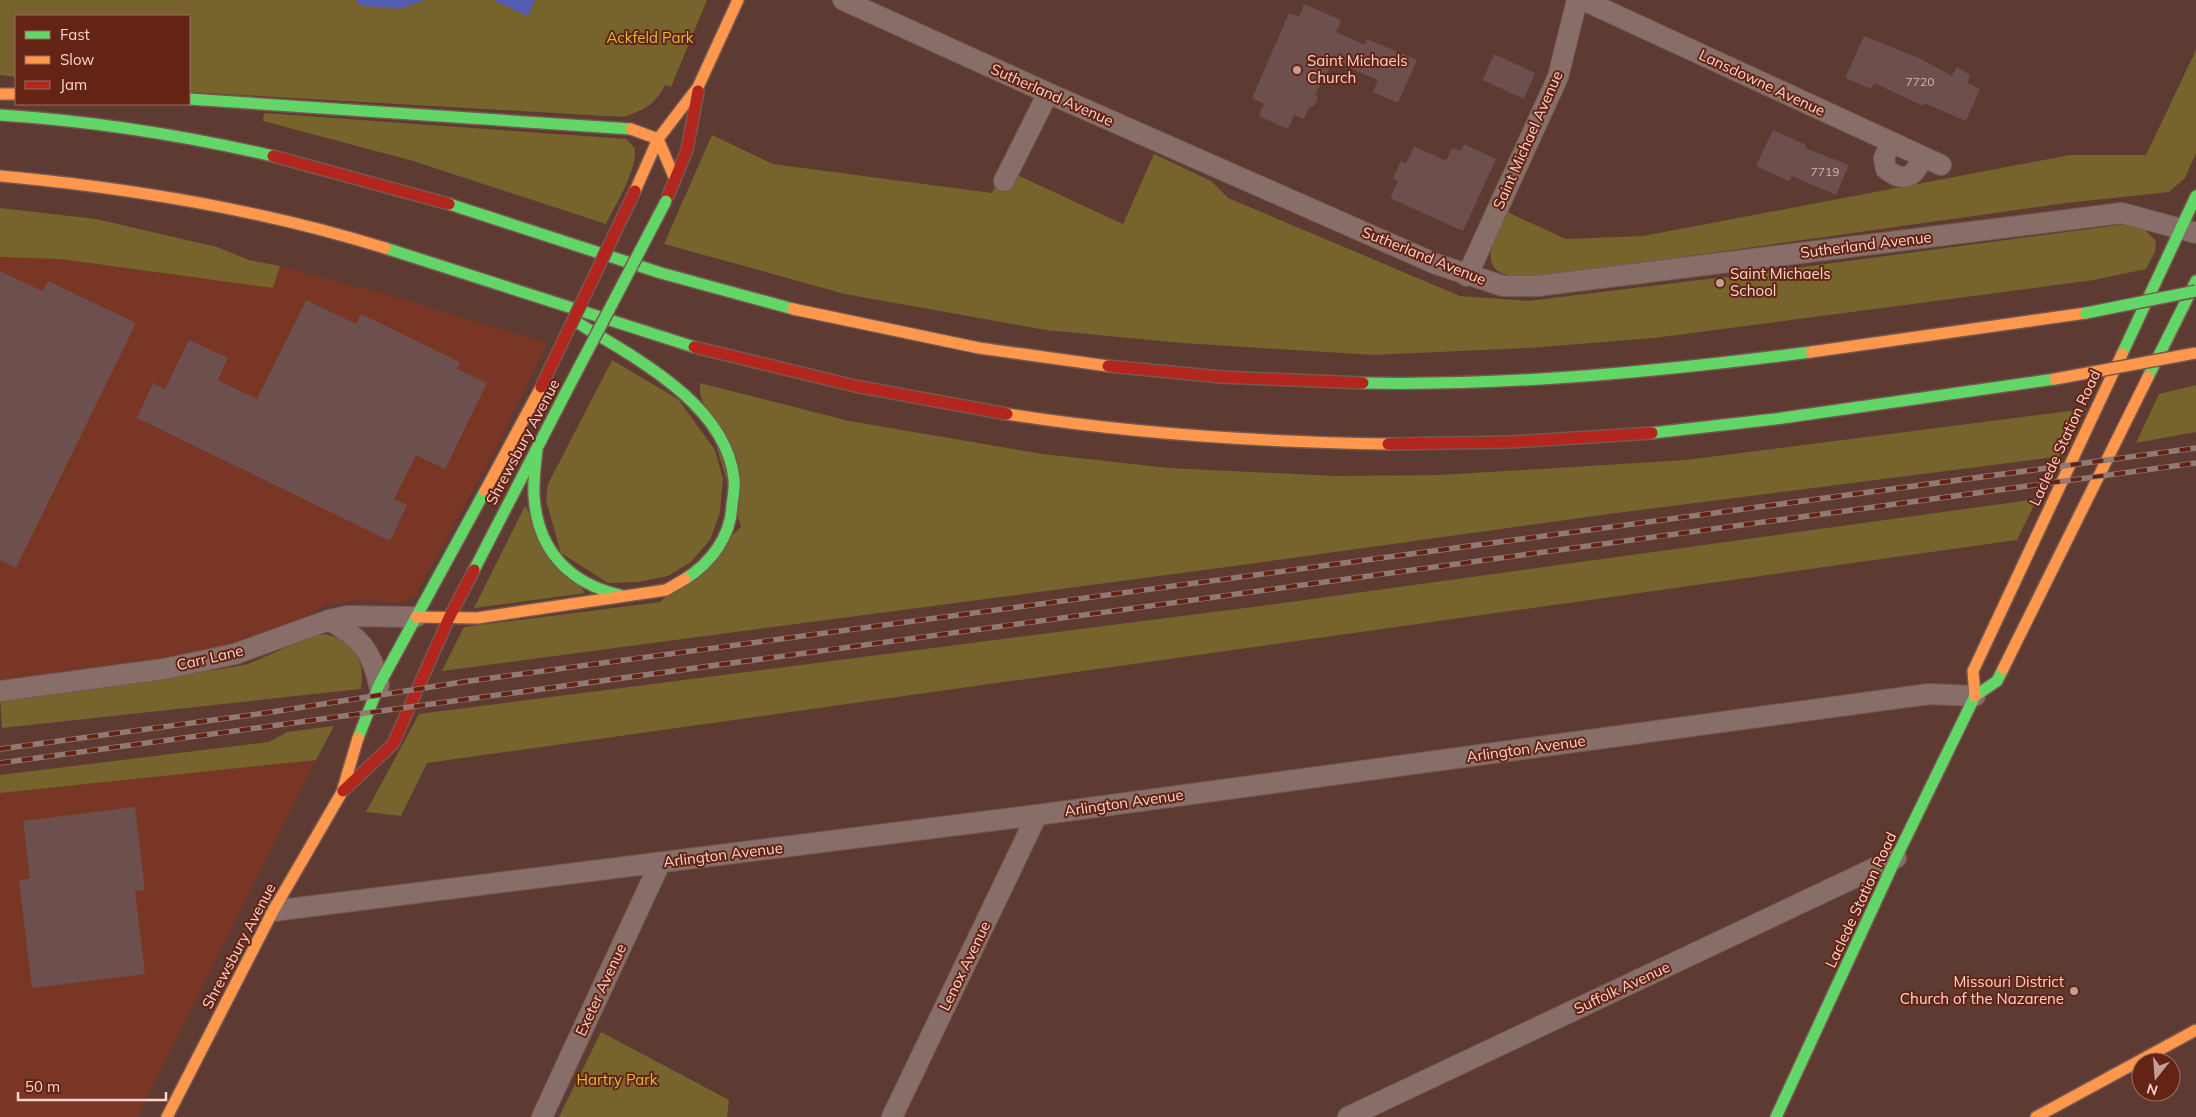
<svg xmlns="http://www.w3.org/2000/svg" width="2196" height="1117" font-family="Mulish,sans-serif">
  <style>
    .built { fill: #793625 }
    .green { fill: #76642c }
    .water { fill: #555cb3 }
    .building { fill: #6d504e }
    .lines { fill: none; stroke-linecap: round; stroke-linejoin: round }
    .street-casing { stroke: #765851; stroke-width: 22 }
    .fast-casing { stroke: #765851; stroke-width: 14 }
    .slow-casing { stroke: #765851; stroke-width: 14 }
    .jam-casing { stroke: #765851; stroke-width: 14 }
    .street { stroke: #886e68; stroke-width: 20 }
    .fast { stroke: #63d668; stroke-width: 11 }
    .slow { stroke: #ff974d; stroke-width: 11 }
    .jam { stroke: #b3261e; stroke-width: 11 }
    .rail-casing { stroke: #927a73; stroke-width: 5.5 }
    .rail { stroke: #632415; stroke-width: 4; stroke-dasharray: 11; stroke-linecap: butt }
    .fast-bridge-casing { stroke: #765851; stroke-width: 14; stroke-linecap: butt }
    .slow-bridge-casing { stroke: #765851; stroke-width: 14; stroke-linecap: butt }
    .jam-bridge-casing { stroke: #765851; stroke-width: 14; stroke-linecap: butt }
    .fast-bridge { stroke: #63d668; stroke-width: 11 }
    .slow-bridge { stroke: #ff974d; stroke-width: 11 }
    .jam-bridge { stroke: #b3261e; stroke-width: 11 }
    .poi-dot { fill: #c49e95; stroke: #632415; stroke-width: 2 }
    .labels { text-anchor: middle; stroke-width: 4; stroke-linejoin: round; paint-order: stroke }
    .number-label { font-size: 12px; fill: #d8b3ab }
    .park-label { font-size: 15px; fill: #dcbd3f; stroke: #632415 }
    .poi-label { font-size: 15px; fill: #fcd4ca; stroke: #632415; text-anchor: start }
    .street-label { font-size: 15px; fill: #fcd4ca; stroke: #632415 }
  </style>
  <rect width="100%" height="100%" fill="#5d3a32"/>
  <path class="built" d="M7 256 60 259 273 288 280 266 385 294 547 343 497 447 416 594 401 603 360 600 327 605 293 623 229 648 0 680V257Z
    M316 760 138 1117H0V793Z"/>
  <path class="green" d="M0 0H707L671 87 665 85C654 106 645 109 624 117L189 92V16H16V77L0 75Z
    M2196 50V153L2185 178 2169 192 2066 203 1539 277C1529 276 1518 277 1508 275 1474 268 1499 229 1507 212L1566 239 1643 236 2070 155H2146Z
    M264 113 626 139 635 148C636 174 617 201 606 224L413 161 263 121Z
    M712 135 773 164 992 193 1004 169 1123 224 1154 154 1211 181 1228 198 1460 296 1528 301 1765 272 2127 224 2144 229 2156 241 2155 252 2146 269 2094 280 1654 338 1528 348 1374 355 1182 343 1046 330 845 294 664 244Z
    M0 208 96 219 217 247 249 260 280 266 273 288 60 259 0 257Z
    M612 360 678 399 715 450 723 479 720 512 710 540 691 562 668 576 638 582 608 583 561 553 546 500 548 484Z
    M700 383 849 421 1043 454 1169 468 1336 476 1441 475 1685 460 2086 409 2063 456 1609 514 1242 565 442 671 464 627 660 602 741 527 700 393Z
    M2196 385V432L2136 443 2159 394Z
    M2037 499 2017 540 427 763 401 816 366 812 419 714 1268 605Z
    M525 506 585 593 474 608Z
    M325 634C355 641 365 659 361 689L2 728 0 698 222 669 248 664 312 636Z
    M334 726 316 760 0 793V775L269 742 287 732Z
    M601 1032 729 1100 727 1117H559Z"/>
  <path class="water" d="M357 0H425L399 9 358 5Z
    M493 0H535L528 16Z"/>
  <path class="building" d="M1304 4 1341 20 1336 32 1365 45 1367 39 1417 60 1398 103 1373 92 1378 80 1334 61 1315 94 1318 98 1314 106 1309 107 1304 119 1294 115 1288 129 1259 116 1264 104 1252 98 1289 13 1299 17Z
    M1864 36 1921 59 1952 76 1957 67 1970 75 1968 83 1980 89 1966 121 1924 103 1923 106 1874 83 1871 89 1845 78Z
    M1494 54 1535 73 1524 99 1483 80Z
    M1773 130 1806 145 1805 148 1849 165 1836 195 1792 176 1789 181 1756 166Z
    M1464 144 1496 159 1463 231 1390 198 1398 181 1393 178 1401 161 1406 164 1414 146 1446 161 1452 148 1461 151Z
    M0 271 42 291 48 281 136 323 16 568 0 560Z
    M306 300 356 324 361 314 460 362 457 369 487 383 445 469 416 455 394 499 407 505 390 541 137 418 153 383 165 389 189 340 228 358 218 380 257 399Z
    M135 807 145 890 135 891 145 974 32 988 19 880 30 879 23 821Z"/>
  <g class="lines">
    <g class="street-casing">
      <path id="street" d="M843 0 1048 93 1436 264 1503 286H1537L2122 213 2196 233
        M1583 0 1941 165
        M1891 142 1884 158 1886 169C1905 184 1914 177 1923 157
        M1004 181 1048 93
        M1467 276 1558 77 1577 0
        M329 620C359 637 372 650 379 685
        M0 691 164 669 235 654 329 620 348 616 416 617
        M273 911 1037 815 1929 694 1975 696
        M542 1117 660 863
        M892 1117 1037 815
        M1348 1117 1896 858"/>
    </g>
    <g class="fast-casing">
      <path id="fast" d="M189 99 631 129
        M0 115C92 121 182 135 273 156
        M449 204 661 273 793 309
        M385 248 694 347
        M578 323C635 358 726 404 734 479 735 487 733 497 732 505 731 536 711 563 685 579
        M2122 354 2196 196
        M2148 377 2196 281
        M1363 383C1513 386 1662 371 1811 352
        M1652 433 1775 419 2055 379
        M537 448C536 463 533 479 534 495 537 549 568 583 620 595
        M474 570 565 394
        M358 738 379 685 485 491
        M1776 1117 1896 858 1975 696 1997 681 2003 669"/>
    </g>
    <g class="slow-casing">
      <path id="slow" d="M0 94H16
        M631 129 658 139 675 179
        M0 176C131 188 259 209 385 248
        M635 191 658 139 698 87 738 0
        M793 309 979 348 1108 366
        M1811 352 2086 313
        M1007 414C1133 434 1260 442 1388 444
        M485 491 541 387
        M416 617 477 618 666 590 685 579
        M2003 669 2148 377
        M1975 696 1973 671 2122 354
        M167 1117 273 911 342 792 358 738
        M2036 1117 2196 1030"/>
    </g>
    <g class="jam-casing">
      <path id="jam" d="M273 156 449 204
        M668 196 687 150 698 91
        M694 347 855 386 1007 414
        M1108 366 1221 377 1363 383
        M1388 444 1512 442 1652 433
        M343 791 393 744 449 618 474 570"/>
    </g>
    <use href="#street" class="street"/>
    <use href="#fast" class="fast"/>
    <use href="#slow" class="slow"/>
    <use href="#jam" class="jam"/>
    <g class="rail-casing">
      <path id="rail" d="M0 749 272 712 469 681 2196 448
        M0 763 2196 463"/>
    </g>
    <use href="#rail" class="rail"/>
    <g class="fast-bridge-casing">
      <path id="fast-bridge" d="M2086 313 2196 291
        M565 394 666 201"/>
    </g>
    <g class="slow-bridge-casing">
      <path id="slow-bridge" d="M2055 379 2196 353"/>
    </g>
    <g class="jam-bridge-casing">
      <path id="jam-bridge" d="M541 387 635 191"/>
    </g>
    <use href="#fast-bridge" class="fast-bridge"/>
    <use href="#slow-bridge" class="slow-bridge"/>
    <use href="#jam-bridge" class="jam-bridge"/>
  </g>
  <g class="poi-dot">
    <circle cx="1297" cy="70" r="5"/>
    <circle cx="1720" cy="283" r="5"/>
    <circle cx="2074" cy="991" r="5"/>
  </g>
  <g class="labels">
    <g class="number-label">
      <text x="1920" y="86">7720</text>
      <text x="1825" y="176">7719</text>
    </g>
    <g class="park-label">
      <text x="650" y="43">Ackfeld Park</text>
      <text x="617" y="1085">Hartry Park</text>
    </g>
    <g class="poi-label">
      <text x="1307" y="66">Saint Michaels<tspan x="1307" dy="17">Church</tspan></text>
      <text x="1730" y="279">Saint Michaels<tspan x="1730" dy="17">School</tspan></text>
      <text x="2064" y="987" text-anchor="end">Missouri District<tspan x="2064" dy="17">Church of the Nazarene</tspan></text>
    </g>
    <g class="street-label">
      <text transform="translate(1762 83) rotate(25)" y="5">Lansdowne Avenue</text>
      <text transform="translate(1052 95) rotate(24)" y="5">Sutherland Avenue</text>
      <text transform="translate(1528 140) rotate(-66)" y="5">Saint Michael Avenue</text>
      <text transform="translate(1866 245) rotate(-7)" y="5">Sutherland Avenue</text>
      <text transform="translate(1424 256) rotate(22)" y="5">Sutherland Avenue</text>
      <text transform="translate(2065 438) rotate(-65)" y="5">Laclede Station Road</text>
      <text transform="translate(523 442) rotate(-62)" y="5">Shrewsbury Avenue</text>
      <text transform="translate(210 658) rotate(-13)" y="5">Carr Lane</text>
      <text transform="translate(1526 749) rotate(-8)" y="5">Arlington Avenue</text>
      <text transform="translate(1124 803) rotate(-8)" y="5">Arlington Avenue</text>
      <text transform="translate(723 855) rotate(-7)" y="5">Arlington Avenue</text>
      <text transform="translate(1861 900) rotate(-65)" y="5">Laclede Station Road</text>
      <text transform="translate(239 946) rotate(-62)" y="5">Shrewsbury Avenue</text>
      <text transform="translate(965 966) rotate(-64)" y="5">Lenox Avenue</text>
      <text transform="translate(1622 988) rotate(-25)" y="5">Suffolk Avenue</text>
      <text transform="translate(601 990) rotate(-65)" y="5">Exeter Avenue</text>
    </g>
  </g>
  <rect x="15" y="15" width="175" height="90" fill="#632415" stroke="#a06a5d"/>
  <rect x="25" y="31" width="25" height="8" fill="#63d668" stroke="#a06a5d"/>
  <text x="60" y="40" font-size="15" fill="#fcd4ca">Fast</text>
  <rect x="25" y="56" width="25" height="8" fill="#ff974d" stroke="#a06a5d"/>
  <text x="60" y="65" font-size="15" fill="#fcd4ca">Slow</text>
  <rect x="25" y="81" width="25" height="8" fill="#b3261e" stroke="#a06a5d"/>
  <text x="60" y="90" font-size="15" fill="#fcd4ca">Jam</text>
  <g transform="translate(2156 1077) rotate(197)"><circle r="24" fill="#632415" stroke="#a06a5d"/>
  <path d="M0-4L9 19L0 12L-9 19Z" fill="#c49e95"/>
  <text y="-8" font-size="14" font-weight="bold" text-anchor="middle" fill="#fcd4ca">N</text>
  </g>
  <path d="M18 1092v8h148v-8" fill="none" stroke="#fcd4ca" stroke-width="2.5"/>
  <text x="25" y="1092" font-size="15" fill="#fcd4ca" stroke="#632415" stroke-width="4" paint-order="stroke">50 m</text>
</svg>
